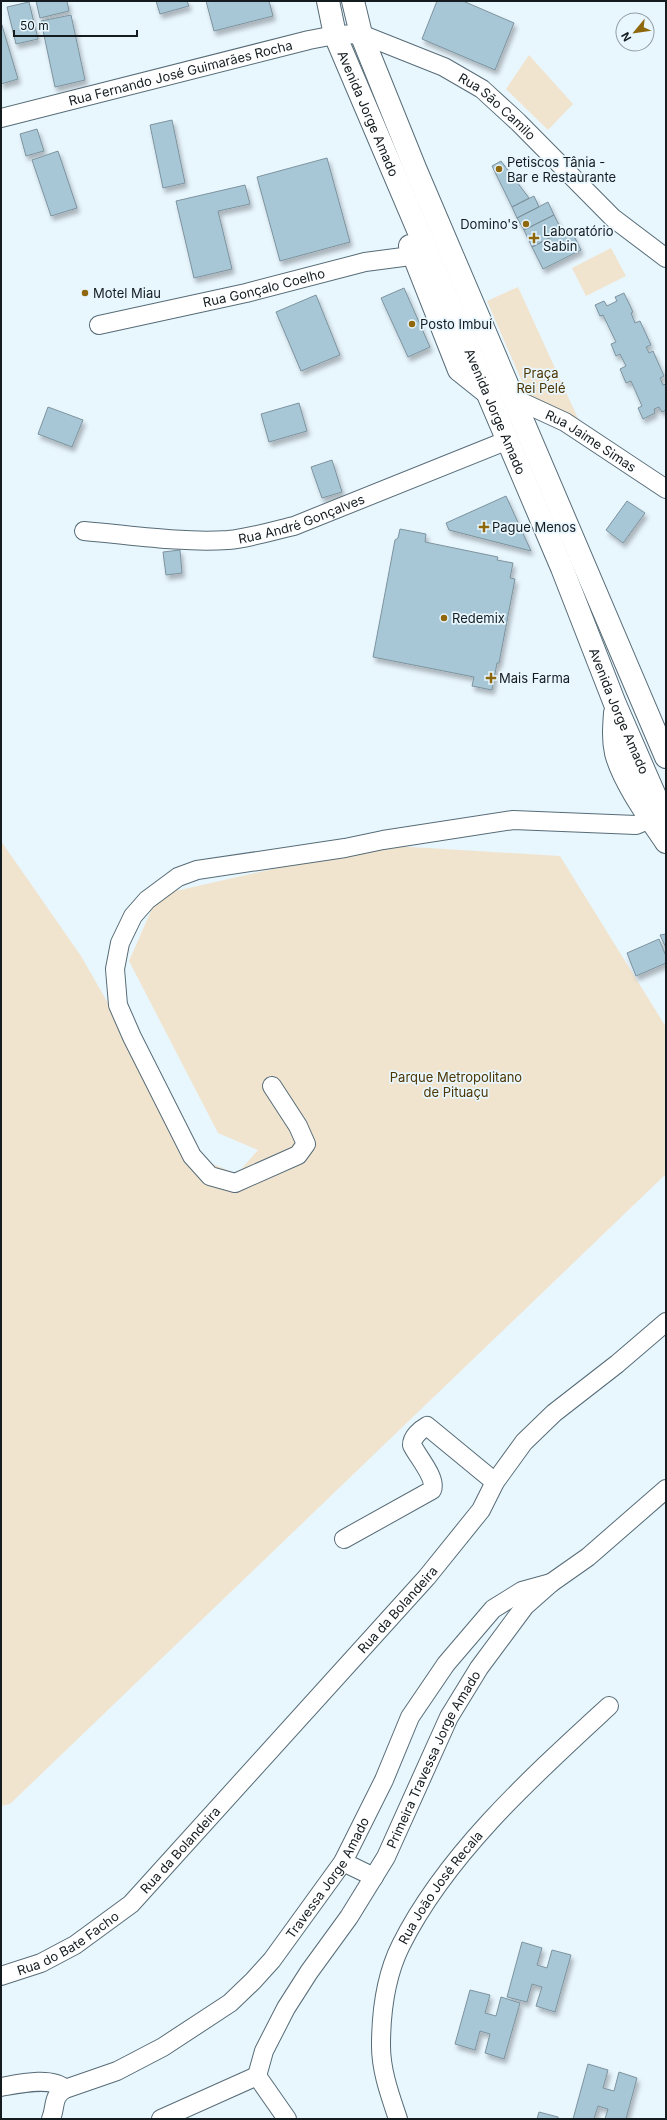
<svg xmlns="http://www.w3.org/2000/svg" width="667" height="2120" font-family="Inter,sans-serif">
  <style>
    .green { fill: #f1e4cf }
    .building { fill: #a7c7d7; stroke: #7d939e; filter: url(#shadow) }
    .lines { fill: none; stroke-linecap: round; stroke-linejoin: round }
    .street-casing { stroke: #576c77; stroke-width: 20 }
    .secondary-casing { stroke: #576c77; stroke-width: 24 }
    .street { stroke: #fff; stroke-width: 18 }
    .secondary { stroke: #fff; stroke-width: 22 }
    .poi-dot { fill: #8f670c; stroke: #e8f6fe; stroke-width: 1.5 }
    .labels { text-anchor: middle; stroke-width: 3.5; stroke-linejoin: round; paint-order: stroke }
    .street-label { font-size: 13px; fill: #141c20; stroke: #e8f6fe }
    .poi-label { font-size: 13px; fill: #141c20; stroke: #e8f6fe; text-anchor: start }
    .park-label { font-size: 13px; fill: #4e3602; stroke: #e8f6fe }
  </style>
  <defs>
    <filter id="shadow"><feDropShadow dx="2.5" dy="4.5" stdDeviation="2" flood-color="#0004"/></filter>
  </defs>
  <rect width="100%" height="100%" fill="#e8f6fe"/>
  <path class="green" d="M529 55 573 104 548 130 506 89Z
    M611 248 626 276 586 296 572 268Z
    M518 287 581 425 530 400 487 301Z
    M1 841 81 956 196 1157 237 1174 258 1150 218 1133 129 961 158 895 378 845 560 856 666 1027V1174L10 1804 1 1806Z"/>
  <path class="building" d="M36 1H67L69 11 40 18Z
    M156 1H187L189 6 160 14Z
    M206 1H269L273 16 214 31Z
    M437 1H463L514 23 495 70 422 39Z
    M29 2 38 39 16 44 7 7Z
    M71 15 85 80 55 87 41 21Z
    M1 22 18 79 1 84Z
    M172 120 185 183 163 188 150 125Z
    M37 129 44 151 26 156 20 134Z
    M58 151 77 208 51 216 32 160Z
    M327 158 350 242 280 261 257 177Z
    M501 161 529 198 512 207 492 166Z
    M245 185 250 204 218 211 232 269 194 278 176 201Z
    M534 196 539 207 517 218 512 207Z
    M548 202 554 215 524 230 517 218Z
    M554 215 562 231 532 247 524 230Z
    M570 228 581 250 543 269 532 247Z
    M404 288 430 347 408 357 381 298Z
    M624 293 633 312 631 313 635 323 640 321 651 345 646 347 649 353 653 351 664 376 660 378 663 385 666 384V410L662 412 659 407 654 409 655 413 643 419 638 408 642 406 631 381 626 383 620 369 626 366 620 354 616 356 611 344 616 342 603 315 600 316 595 305 604 301 607 306 617 301 615 297Z
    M316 295 340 355 301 371 276 312Z
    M299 403 307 431 269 442 261 414Z
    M48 407 83 420 72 447 38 434Z
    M332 460 342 492 322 498 311 467Z
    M506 496 531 551 449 530 446 523Z
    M627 501 645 513 623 543 606 530Z
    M400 529 426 534 425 542 498 557 497 560 513 563 510 578 515 579 499 663H497L492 690 472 686 474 677 373 657 395 540 398 538Z
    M180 550 182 573 166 575 163 552Z
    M666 934V948L660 935Z
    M659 939 666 956V963L636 976 627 953Z
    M522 1942 542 1948 537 1965 547 1968 552 1950 571 1955 555 2012 536 2006 542 1987 532 1984 527 2002 507 1997Z
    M470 1990 490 1995 485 2013 496 2016 501 1997 520 2003 504 2059 485 2053 490 2034 480 2031 475 2050 455 2044Z
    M588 2064 608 2070 603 2088 614 2091 619 2072 637 2078 626 2119H605L608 2109 598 2106 594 2119H573Z
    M539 2112 558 2117V2119H537Z"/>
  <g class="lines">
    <g class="street-casing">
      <g id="street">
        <path id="s1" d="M1 118 309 40 335 35 361 34 444 67 482 89 518 122 613 218 666 258"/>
        <path id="s2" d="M99 325 246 293 365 262 426 254"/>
        <path id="s3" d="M513 398 565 422 666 489"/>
        <path id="s4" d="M84 531C132 535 180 543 228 540 250 538 272 531 294 526L508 440"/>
        <path d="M272 1086 298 1126 306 1144 298 1155 235 1183 210 1176 192 1156 132 1037 118 1005 115 969 120 943 133 916 147 900 178 877 197 870 345 848 383 840 513 820 636 825 650 819"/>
        <path d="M344 1539 432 1490C437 1478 417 1456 412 1445 412 1437 420 1430 427 1426L495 1482"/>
        <path d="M343 1862 374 1877"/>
        <path id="s5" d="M1 1976 41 1963 75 1945 131 1904 427 1577 481 1510 495 1482 524 1442 554 1413 617 1364 666 1322"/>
        <path id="s6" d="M257 2076 264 2051 286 2008 309 1972 349 1917 386 1857 449 1717 479 1668 525 1606 551 1583 588 1557 666 1489"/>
        <path d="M257 2076 287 2119"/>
        <path d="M1 2087C18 2084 52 2076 65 2089"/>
        <path id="s7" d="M51 2119C56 2107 52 2096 65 2089L117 2071 163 2047 230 2003 253 1981 272 1960 343 1862 384 1780 410 1717 446 1664 493 1609 522 1591 551 1583"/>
        <path d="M161 2119 257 2076"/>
        <path id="s8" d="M398 2119C390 2095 381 2071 381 2046 381 2012 386 1975 401 1945 447 1853 534 1775 609 1706"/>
      </g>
    </g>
    <g class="secondary-casing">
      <g id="secondary">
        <path id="s9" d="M328 1 335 35 562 568 615 704 666 821"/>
        <path d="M353 1 361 34 415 168 666 757"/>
        <path d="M410 246 459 370 484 390"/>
        <path d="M615 713C614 727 613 740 616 753 623 781 650 818 666 842"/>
      </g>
    </g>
    <use href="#street" class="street"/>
    <use href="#secondary" class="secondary"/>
  </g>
  <g class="poi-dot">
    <circle cx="499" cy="169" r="4"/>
    <circle cx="526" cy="224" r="4"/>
    <path d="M532 232h4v4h4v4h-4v4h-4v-4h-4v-4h4z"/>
    <circle cx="85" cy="293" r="4"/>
    <circle cx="412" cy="324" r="4"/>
    <path d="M482 521h4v4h4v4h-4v4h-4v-4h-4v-4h4z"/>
    <circle cx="444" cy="618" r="4"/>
    <path d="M489 672h4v4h4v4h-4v4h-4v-4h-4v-4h4z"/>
  </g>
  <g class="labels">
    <g class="street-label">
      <text dy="5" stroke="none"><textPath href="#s1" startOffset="185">Rua Fernando José Guimarães Rocha</textPath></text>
      <text dy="5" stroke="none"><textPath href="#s1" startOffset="526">Rua São Camilo</textPath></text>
      <text dy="5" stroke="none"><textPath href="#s9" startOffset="120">Avenida Jorge Amado</textPath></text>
      <text dy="5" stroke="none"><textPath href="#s2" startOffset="169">Rua Gonçalo Coelho</textPath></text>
      <text dy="5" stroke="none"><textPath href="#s9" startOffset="444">Avenida Jorge Amado</textPath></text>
      <text dy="5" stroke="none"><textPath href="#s3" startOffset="89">Rua Jaime Simas</textPath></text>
      <text dy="5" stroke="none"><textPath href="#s4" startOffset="221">Rua André Gonçalves</textPath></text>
      <text dy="5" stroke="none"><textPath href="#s9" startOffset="768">Avenida Jorge Amado</textPath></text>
      <text dy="5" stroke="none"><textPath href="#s5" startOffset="547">Rua da Bolandeira</textPath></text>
      <text dy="5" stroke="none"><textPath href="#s6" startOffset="364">Primeira Travessa Jorge Amado</textPath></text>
      <text dy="5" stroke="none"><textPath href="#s5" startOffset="223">Rua da Bolandeira</textPath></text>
      <text dy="5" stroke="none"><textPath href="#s7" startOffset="381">Travessa Jorge Amado</textPath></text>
      <text dy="5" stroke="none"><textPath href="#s8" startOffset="249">Rua João José Recala</textPath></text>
      <text dy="5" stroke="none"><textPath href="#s5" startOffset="75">Rua do Bate Facho</textPath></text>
    </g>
    <g class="poi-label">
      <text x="507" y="167">Petiscos Tânia -<tspan x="507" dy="15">Bar e Restaurante</tspan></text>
      <text x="518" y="229" text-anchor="end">Domino's</text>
      <text x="543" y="236">Laboratório<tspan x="543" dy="15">Sabin</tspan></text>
      <text x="93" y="298">Motel Miau</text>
      <text x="420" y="329">Posto Imbuí</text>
      <text x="492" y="532">Pague Menos</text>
      <text x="452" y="623">Redemix</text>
      <text x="499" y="683">Mais Farma</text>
    </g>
    <g class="park-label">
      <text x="541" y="378">Praça<tspan x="541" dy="15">Rei Pelé</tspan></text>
      <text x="456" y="1082">Parque Metropolitano<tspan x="456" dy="15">de Pituaçu</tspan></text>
    </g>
  </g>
  <rect width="667" height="2120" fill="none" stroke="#141c20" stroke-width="4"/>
  <g transform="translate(635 32) rotate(241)"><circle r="19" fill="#e8f6fe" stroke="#939fa5"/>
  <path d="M0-3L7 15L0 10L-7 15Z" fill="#8f670c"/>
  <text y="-6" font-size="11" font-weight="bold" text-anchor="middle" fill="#141c20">N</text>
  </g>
  <path d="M14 30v6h123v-6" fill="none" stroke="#141c20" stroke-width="2"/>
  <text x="20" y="30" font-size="12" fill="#141c20" stroke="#e8f6fe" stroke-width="3" paint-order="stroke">50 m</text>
</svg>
